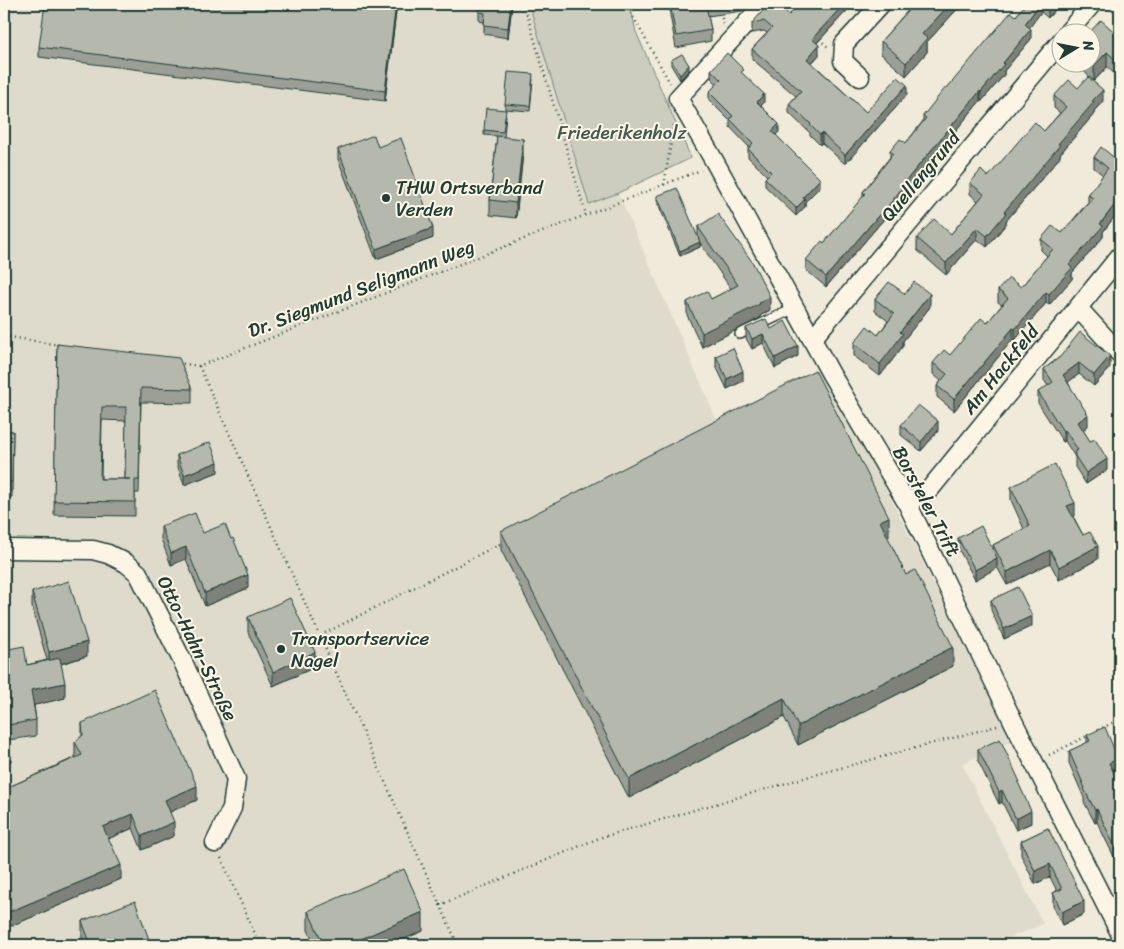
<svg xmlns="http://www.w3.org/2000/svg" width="1124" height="949" font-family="Sriracha,sans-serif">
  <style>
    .built { fill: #dedbcc }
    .green { fill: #cccdbf; stroke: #76857a }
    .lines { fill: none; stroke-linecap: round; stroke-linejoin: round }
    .lane-casing { stroke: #1f3d34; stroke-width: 12 }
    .street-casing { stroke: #1f3d34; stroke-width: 21 }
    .path { stroke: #1f3d34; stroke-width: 2.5; stroke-dasharray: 1 4; stroke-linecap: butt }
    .lane { stroke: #fcf5e5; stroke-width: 9 }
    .street { stroke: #fcf5e5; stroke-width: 18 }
    .wall { fill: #9c9f95; stroke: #1f3d34; fill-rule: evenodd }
    .shaded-wall { fill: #7f8279; stroke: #1f3d34 }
    .building { fill: #b5b9ad; stroke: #1f3d34; fill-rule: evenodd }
    .poi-dot { fill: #1f3d34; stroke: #fcf5e5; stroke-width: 2 }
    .labels { text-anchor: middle; stroke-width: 4; stroke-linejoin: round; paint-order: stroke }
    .park-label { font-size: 19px; fill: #425a50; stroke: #fcf5e5 }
    .street-label { font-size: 19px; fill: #1f3d34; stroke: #fcf5e5 }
    .poi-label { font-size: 19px; fill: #1f3d34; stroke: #fcf5e5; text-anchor: start }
  </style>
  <rect width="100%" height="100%" fill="#efeada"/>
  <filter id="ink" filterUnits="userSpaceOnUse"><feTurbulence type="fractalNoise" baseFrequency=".02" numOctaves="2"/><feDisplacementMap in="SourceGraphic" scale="10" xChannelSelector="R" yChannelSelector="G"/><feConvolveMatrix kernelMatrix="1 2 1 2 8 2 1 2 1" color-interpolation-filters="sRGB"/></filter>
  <g filter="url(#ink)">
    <path class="built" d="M4 4H529L589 204 618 193 718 423 826 370 1012 740 962 764 1043 924 992 945H4Z"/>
    <path class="green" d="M529 4H630L636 32 691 158 618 193 589 204Z"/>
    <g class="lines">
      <g class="lane-casing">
        <path id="lane" d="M740 334 795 308
          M4 758H6"/>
      </g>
      <g class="street-casing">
        <path id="street" d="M764 4 678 98 716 164 831 374 907 503 1013 721 1120 933
          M1068 32 1092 4
          M860 77 843 61 844 44 881 4
          M1078 308 1120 354
          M812 339 1062 40
          M907 503 930 489 1120 256
          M4 549 93 550 108 554 126 563 138 573 183 662 236 779 232 808 215 843"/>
      </g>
      <path class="path" d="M524 4 586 215
        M626 4 670 83
        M781 4 793 15
        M721 13 723 24
        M819 39 828 47
        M664 185 674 124
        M4 336 59 345
        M178 363 199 366 701 170
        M199 366 458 945
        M325 633 502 543
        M1098 730 1120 719
        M1049 755 1089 735
        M221 858 260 945
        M440 905 599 838 807 777 997 726"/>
      <use href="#lane" class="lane"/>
      <use href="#street" class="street"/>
    </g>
    <path class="wall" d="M397 4 385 101 39 57V47Z
      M512 4 508 38 484 34V22L479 21V12Z
      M670 4H742V11L708 16 711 30V41L676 48 670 15Z
      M799 4H853L817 43 819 55 812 63 866 112 907 95 845 164 822 143 820 145 810 135V133L789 113V104L796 96 752 59V49L767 33 764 31 752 33V23L789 15Z
      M908 4H962L927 42V52L906 76 881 54V41L910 8 908 6Z
      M1026 4H1060L1048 18 1041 12 1029 28 1031 39 1004 71V75L981 102 980 101 906 191V193L885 220 884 219 826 287 806 270V260L824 243 863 197V192L890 157V151L906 143 923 121V116L947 88 1016 16Z
      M1120 37V75L1118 77 1107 67 1094 81 1075 63V62H1092Z
      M671 60 689 70 680 80 671 65Z
      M711 70 744 75 764 102 761 106 779 132 776 135 820 187 805 202V207L796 216 765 186V178L767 176 748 157V149L749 147 730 127V121L709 100V92L717 84 711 78Z
      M533 79 530 111 505 109V104Z
      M1078 88 1103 101 1094 111V114L1060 154V157L1006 221V224L987 247 977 239 946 275 917 250V238L951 234 978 201 970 194V183L988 177 1044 131 1060 113 1054 108V96Z
      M506 115 504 137 523 153 516 218 490 215V200L497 136 484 135V130Z
      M378 147 433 238 376 259 338 159V149Z
      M1120 156V209L1103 232V237L1072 273V279L1049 305 1046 303 1015 340 1013 339 954 411 937 397V386L941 381 933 374V363L950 355 987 323 1002 305 998 302V290L1021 287 1047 256 1041 250V239L1062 233 1088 202V195L1103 175 1094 168V157L1117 160Z
      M657 196 698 239V227L770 310 760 316V318L702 347 687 315V302L711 299 731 289 700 243V247L680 256 657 201Z
      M905 294 930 307 903 341V346L880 376 854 356V343L878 335 888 321 875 311V299Z
      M746 328 771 329 798 356 775 368 763 343 752 349 746 338Z
      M57 344 192 389V403L141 402 139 493H135V516L54 515ZM102 420 126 421 125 479H101Z
      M716 356 743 381 727 389 716 366Z
      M1060 357 1110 367 1094 386 1079 374 1068 382 1088 426 1083 430 1107 470 1086 484 1075 467V457L1065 441 1063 442 1038 403V392L1048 386 1044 380V369Z
      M901 425 938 431 921 451 901 435Z
      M4 430 13 431 12 497H4Z
      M177 455 218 472 184 485 177 464Z
      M1011 487 1075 516H1073L1083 535 1098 559 1059 580 1050 563 1007 585 997 567 975 580 958 548V538L993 549V545L1024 529 1011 500Z
      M161 526 203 533 248 588 205 606 186 559 171 565 161 539Z
      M501 531 889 536 887 537 906 575 953 666 798 745 784 717 629 798 501 550Z
      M32 592 87 656 61 664 65 698 34 705 36 720V736L8 740 7 735 4 736V650L27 665 47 660 32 607Z
      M991 600 1032 626 1004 639 991 610Z
      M248 617 315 667 273 686 248 632Z
      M82 723 197 800 170 812 174 836 142 850 133 828 108 839 121 879 4 929V789L76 757 75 756V742L82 736Z
      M1087 735 1118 772 1115 774 1120 785V875L1118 871V865L1097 822 1095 823 1084 802V798L1069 763V751L1087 743Z
      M978 749 1031 823 1016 830 1002 802 999 804 978 761Z
      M1048 828 1084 914 1062 925 1053 906V893L1057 891 1050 877 1035 884 1021 855V841Z
      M308 911 423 931 390 945H315L308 930Z
      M82 921 151 945H84L82 940Z"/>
    <path class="shaded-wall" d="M396 4H397L385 101V91Z
      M511 4H512V6L508 38V28Z
      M844 4H853L812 48V39Z
      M950 4H962L927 42V52L906 76V63L922 34Z
      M1040 4H1041V12L1025 34V24Z
      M1052 4H1060L1048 18V8Z
      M1031 29V39L1004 71V75L981 102V92L1003 63Z
      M819 45V55L807 68V59Z
      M1107 52V67L1094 81V66Z
      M1120 60V75L1118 77V62Z
      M689 65V70L680 80V75Z
      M907 85V95L845 164V155Z
      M1103 90V101L1094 111V114L1060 154V157L1006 221V224L987 247V236L1004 212 1092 101Z
      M980 91V101L906 191V193L885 220V210L905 182Z
      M764 94V102L757 110V102Z
      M779 124V132L772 139V131Z
      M822 133V143L820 145V135Z
      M523 139V153L516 218V203Z
      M820 179V187L805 202V207L796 216V208L803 197Z
      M1120 198V209L1103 232V237L1072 273V279L1049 305V294L1069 265Z
      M884 209V219L826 287V277Z
      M433 228V238L376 259V249Z
      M977 228V239L946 275V263Z
      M700 242V247L680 256V251Z
      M1046 292V303L1015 340V329Z
      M930 294V307L903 341V346L880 376V364L900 332Z
      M770 297V310L760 316V318L702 347V333Z
      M1013 328V339L954 411V399Z
      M763 334V343L752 349V339Z
      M798 346V356L775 368V358Z
      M1110 356V367L1094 386V375Z
      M1079 363V374L1063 386V375Z
      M743 371V381L727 389V379Z
      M1088 415V426L1078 433V422Z
      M938 421V431L921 451V442Z
      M1065 430V441L1063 442V431Z
      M1107 459V470L1086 484V473Z
      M218 462V472L184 485V475Z
      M1075 503V516L1067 519V506Z
      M889 517V536L880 540V521Z
      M1098 546V559L1059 580V567Z
      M186 547V559L171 565V553Z
      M1050 550V563L1007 585V572Z
      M997 558V568L975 580V570Z
      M248 575V588L205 606V593Z
      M1032 616V626L1004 639V629Z
      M87 642V656L49 667V652Z
      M953 647V666L798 745V726Z
      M315 652V667L273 686V672Z
      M65 683V698L31 706V690Z
      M784 698V717L629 798V779Z
      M1118 759V772L1109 776V763Z
      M197 786V800L165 814V800Z
      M1002 790V802L999 804V792Z
      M1097 809V822L1095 823V810Z
      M1031 811V823L1016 830V819Z
      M133 814V828L103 841V827Z
      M174 822V836L142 850V836Z
      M1050 864V877L1035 884V871Z
      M121 865V879L4 929V914Z
      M1084 901V914L1062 925V912Z
      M423 912V931L390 945H347Z"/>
    <path class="building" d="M45 4H396L385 91 39 47Z
      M480 4H511L508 28 484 25 485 13 479 12Z
      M670 4H715L706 5 711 30 676 36Z
      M769 4H777L789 15 799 4H844L812 39 819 45 807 59 866 112 898 77 907 85 845 155 822 133 820 135 810 125 811 124 789 104 801 91 752 49 772 28 764 21 752 23Z
      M914 4H950L922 34 927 38 906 63 881 41Z
      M1026 4H1040L1025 24 1031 29 1003 63 1004 64 981 92 980 91 905 182 906 183 885 210 884 209 826 277 806 260 822 241 824 243 865 194 863 192 893 154 890 151 900 139 906 143 926 118 923 116 946 87 947 88 1011 12 1016 16Z
      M1044 4H1052L1048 8Z
      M1101 20 1120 37V60L1118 62 1107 52 1094 66 1091 62H1092V32H1090Z
      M727 53 744 70 741 72 764 94 757 102 779 124 772 131 820 179 803 197 805 199 796 208 765 178 771 172 748 149 753 143 730 119 733 116 709 92 721 80 711 70Z
      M682 54 689 65 680 75 671 60Z
      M508 72 533 74 530 106 505 104Z
      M1088 77 1103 90 1092 101 1094 102 1058 144 1060 145 1004 212 1006 213 987 236 977 228 946 263 917 238 934 219 951 234 984 194 970 183 981 170 988 177 1035 122 1044 131 1066 107 1054 96 1069 80 1078 88Z
      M486 108 506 110 503 132 484 130Z
      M374 135 378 147 401 138 433 228 376 249 338 149Z
      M497 136 523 139 516 203 490 200Z
      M1101 147 1117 160 1120 156V198L1100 224 1103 226 1069 265 1072 268 1049 294 1046 292 1015 329 1013 328 954 399 937 386 947 374 933 363 944 350 950 355 981 318 987 323 1008 298 998 290 1009 278 1021 287 1053 249 1041 239 1052 226 1062 233 1093 198 1088 195 1108 168 1094 157Z
      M677 188 700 242 680 251 657 196Z
      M718 214 753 263 770 297 759 303 760 304 702 333 687 302 707 291 711 299 738 285 698 227Z
      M889 282 905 294 914 282 930 294 900 332 903 334 880 364 854 343 867 326 878 335 894 314 875 299Z
      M766 319 771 329 785 321 798 346 775 358 763 334 752 339 746 328Z
      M1080 332 1110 356 1094 375 1079 363 1063 375 1088 415 1078 422 1090 441 1095 439 1107 459 1086 473 1075 456V451L1078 450 1065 430 1063 431 1038 392 1053 382 1044 369 1060 357Z
      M57 344 179 358 192 389 141 388 139 480H135V502L54 501ZM102 407H126L125 479H131H100Z
      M733 348 743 371 727 379 716 356Z
      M815 370 889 517 880 521 906 575 915 570 953 647 798 726 784 698 629 779 501 531Z
      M918 405 938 421 921 442 901 425Z
      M4 430 13 431 12 482H4Z
      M210 442 218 462 184 475 177 455Z
      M1055 464 1075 503 1067 506 1083 535 1090 532 1098 546 1059 567 1050 550 1007 572 993 545 1030 526 1011 487Z
      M195 513 203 533 225 524 231 539 233 538 248 575 205 593 186 547 171 553 161 526Z
      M981 526 997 558 975 570 958 538Z
      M69 581 87 642 49 652 32 592Z
      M1018 587 1032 616 1004 629 991 600Z
      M290 598 315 652 273 672 248 617Z
      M24 646 27 665 60 658 65 683 31 690 36 720 8 725 7 720 4 721V650Z
      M155 690 197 786 165 800 174 822 142 836 133 814 103 827 121 865 4 914V789L82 755 75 742 83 735 82 723Z
      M1105 727 1118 759 1109 763 1120 785V857L1097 809 1095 810 1084 789 1085 788 1069 751 1090 741 1087 735Z
      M1000 739 1020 782H1018L1031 811 1016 819 1002 790 999 792 978 749Z
      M1048 828 1084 901 1062 912 1053 893 1062 889 1050 864 1035 871 1021 841Z
      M404 869 423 912 347 945H324L308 911Z
      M135 901 151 945H91L82 921Z"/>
  </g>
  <g class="poi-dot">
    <circle cx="386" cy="198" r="5"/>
    <circle cx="281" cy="649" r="5"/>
  </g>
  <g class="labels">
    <g class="park-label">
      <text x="622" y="139">Friederikenholz</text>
    </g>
    <g class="street-label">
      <text transform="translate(920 176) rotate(-50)" y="7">Quellengrund</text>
      <text transform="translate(361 288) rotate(-21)" y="7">Dr. Siegmund Seligmann Weg</text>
      <text transform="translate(1000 369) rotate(-51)" y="7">Am Hackfeld</text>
      <text transform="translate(927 501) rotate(62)" y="7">Borsteler Trift</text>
      <text transform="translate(198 648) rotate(64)" y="7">Otto-Hahn-Straße</text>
    </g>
    <g class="poi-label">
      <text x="396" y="194">THW Ortsverband<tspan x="396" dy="22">Verden</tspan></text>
      <text x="291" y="645">Transportservice<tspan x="291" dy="22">Nagel</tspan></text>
    </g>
  </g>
  <rect width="1124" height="949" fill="none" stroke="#fcf5e5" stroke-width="20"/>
  <rect x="10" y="10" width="1104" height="929" fill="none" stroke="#1f3d34" stroke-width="2" filter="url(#ink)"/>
  <g transform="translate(1076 48) rotate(80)"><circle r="24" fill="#fcf5e5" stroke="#a4ab9e"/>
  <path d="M0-4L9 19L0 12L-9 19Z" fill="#1f3d34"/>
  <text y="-8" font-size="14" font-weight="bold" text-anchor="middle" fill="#1f3d34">N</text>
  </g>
</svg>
